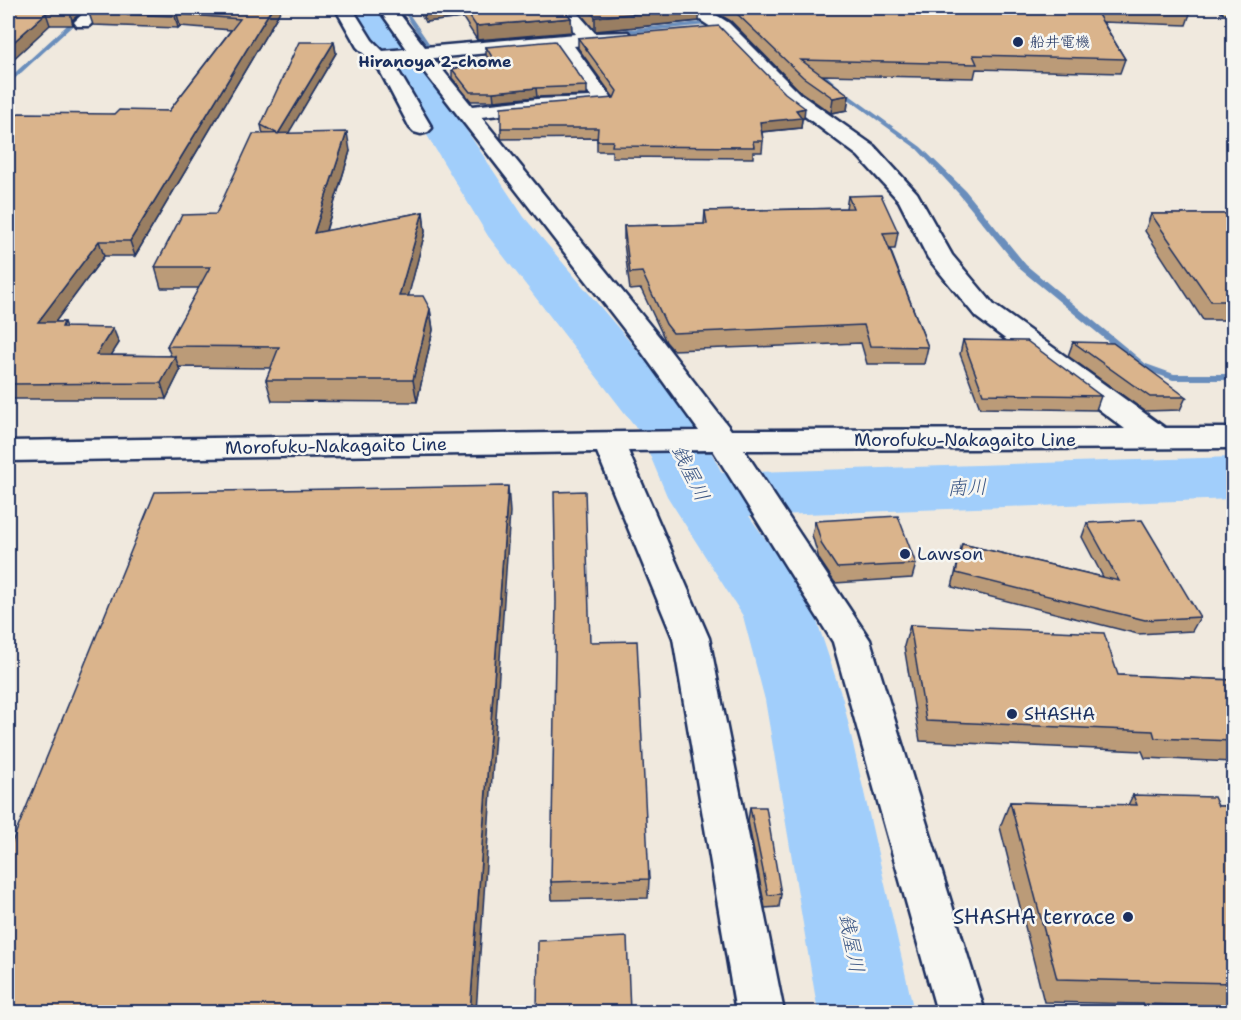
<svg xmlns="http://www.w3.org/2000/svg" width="1241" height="1020" font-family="'Shantell Sans','Klee One',sans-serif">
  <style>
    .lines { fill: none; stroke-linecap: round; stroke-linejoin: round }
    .stream { fill: #6b8ebc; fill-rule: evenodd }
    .river { fill: #a1cefb; fill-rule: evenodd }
    .minor-casing { stroke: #1b2f5e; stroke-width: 5 }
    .highway-casing { stroke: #1b2f5e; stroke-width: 5 }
    .minor { fill: #f6f6f2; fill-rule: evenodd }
    .highway { fill: #fbdf96; fill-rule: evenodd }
    .wall { fill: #bb9b78; stroke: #1b2f5e; stroke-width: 1.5 }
    .shaded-wall { fill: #997e62; stroke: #1b2f5e; stroke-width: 1.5 }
    .building { fill: #dab48c; stroke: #1b2f5e; stroke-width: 1.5 }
    .poi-dot { fill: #1b2f5e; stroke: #f6f6f2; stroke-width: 2 }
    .labels { text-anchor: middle; stroke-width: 5; stroke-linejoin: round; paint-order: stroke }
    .far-poi-label { font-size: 15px; fill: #1b2f5e; stroke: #f6f6f2; text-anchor: start }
    .far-neighbourhood-label { font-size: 16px; font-weight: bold; fill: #1b2f5e; stroke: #f6f6f2 }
    .street-label { font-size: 18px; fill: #1b2f5e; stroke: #f6f6f2 }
    .poi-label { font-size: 18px; fill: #1b2f5e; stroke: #f6f6f2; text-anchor: start }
    .water-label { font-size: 20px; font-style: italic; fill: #3c5785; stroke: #f6f6f2 }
    .near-poi-label { font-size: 21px; fill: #1b2f5e; stroke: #f6f6f2; text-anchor: end }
  </style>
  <rect width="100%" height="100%" fill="#f0e9de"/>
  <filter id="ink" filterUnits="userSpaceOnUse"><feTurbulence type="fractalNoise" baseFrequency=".0167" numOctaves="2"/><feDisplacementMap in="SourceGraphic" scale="12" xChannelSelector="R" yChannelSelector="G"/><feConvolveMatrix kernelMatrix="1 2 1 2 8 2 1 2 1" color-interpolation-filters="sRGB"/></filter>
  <g filter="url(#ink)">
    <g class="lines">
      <path class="stream" d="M86 8H92L10 83 8 84V79Z
        M401 8H405L431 46 442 48V50L427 48Z
        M744 18 746 19V21L599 36 596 34 599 32Z
        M812 66H816L844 91 921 147 965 190 1026 265 1146 364 1174 374H1234V380H1173L1140 368 1020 269 959 194 917 149 840 93 812 68Z"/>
      <path class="river" d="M344 8H380L396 36 406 40 412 48 524 217 692 415 722 473 1234 457V499L749 516 804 593 814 612 843 700 914 1012H818L765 700 743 616 667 496 641 434 488 236 379 56 368 51Z"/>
      <g class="minor-casing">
        <path id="minor" d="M89 8H108L89 26H77L74 22Z
          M335 8H352L372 40 383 51 407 49 378 8H395L425 47 576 34 556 8H573L595 33 628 32 631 36 628 40 574 46 615 103 612 107 537 111 481 117 661 339 731 430 1125 429 976 317 928 258 899 201 858 156 786 102 717 31 688 12 686 8H705L729 23 800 94 874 146 917 193 952 255 994 305 1165 428H1234V448L744 450 870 640 985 1012H937L833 642 713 450 628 451 709 638 784 1012H736L673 638 597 452 8 461V441L699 431 641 351 415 60 393 62 432 128 428 132 421 134 414 132 410 128 379 69 357 47ZM556 47 591 97 537 99 472 106 433 58Z"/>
      </g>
      <g class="highway-casing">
        <path id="highway" d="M1220 8H1234V16L1223 12Z"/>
      </g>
      <use href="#minor" class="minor"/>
      <use href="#highway" class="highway"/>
    </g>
    <path class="wall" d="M8 8H87L72 20 73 25H50Z
      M95 8H282L135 256H104L55 322H64L66 327 119 343 111 355 171 356 167 346 199 288H161L155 267 216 214 263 134 261 125 334 42 336 53 288 133 350 151 326 231 423 212 425 232 408 296 430 309 433 330 417 402 272 401 266 380 271 368 179 367 180 371 166 399H8V125L115 114 169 111 231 30 180 26 178 28 93 25 89 13Z
      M417 8H563L571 18 572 32 477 40 463 18 425 22Z
      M576 8H700L699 21 595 31Z
      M708 8H1188L1191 11 1186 25 1103 22 1125 59 1120 73 976 69 974 78 822 75 849 95 847 110 831 113 801 92 731 21Z
      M578 38 804 118 802 119 801 128 762 132 763 141 762 152H753V158L612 157V151H597V138L501 139V128L614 98 578 48Z
      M486 47 587 86V95L537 97 494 101H471L452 78V69L491 63 486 55Z
      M848 196 898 232 895 249H890L928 347 924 364H867L861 343 673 350 666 342 641 289 630 290 624 243V226L704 224 705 211 846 208Z
      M1151 214H1233V320H1203L1145 231Z
      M963 340 1101 396 1096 410 980 408 960 354Z
      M1073 342 1186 397 1180 410 1145 411 1068 356Z
      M1233 504V536L1226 520Z
      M815 521 916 564 912 578 835 583 819 559 812 535Z
      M1087 523 1200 617 1192 631 1138 634 952 587 962 544 1103 577 1082 537Z
      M910 625 1118 675 1233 680V762L1145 758 1142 751 920 741 904 646Z
      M590 642 649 879 648 898 552 900 551 882Z
      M1133 795 1218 806H1233V1006L1044 1002 1000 827 1010 802 1128 805Z
      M750 807 781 894 779 907 765 908 748 821Z"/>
    <path class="shaded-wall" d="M69 8H87L72 20 73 25Z
      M272 8H282L135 256 130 241Z
      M435 8H462L463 18 425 22 423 9Z
      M700 8 699 21 595 31V17Z
      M46 13 50 25 8 64V47Z
      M177 14 180 26 178 28 175 16Z
      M571 18 572 32 477 40 476 26Z
      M334 42 336 53 281 146 278 134Z
      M536 88 537 97 494 101 493 92Z
      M849 95 847 110 831 113 833 98Z
      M805 108 804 118 802 119 801 128 759 132 760 122 796 110Z
      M347 132 350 151 319 253 314 233Z
      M423 212 425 232 403 317 399 296Z
      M99 241 104 256 44 337 38 322Z
      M430 309 433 330 417 402 413 380Z
      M113 328 119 343 102 370 96 355Z
      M175 356 180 371 166 399 161 383Z
      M508 486 510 512 476 1012H470Z"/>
    <path class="building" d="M8 8H70H69V13H46L8 47Z
      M95 8H272L130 241H99L38 322H64L62 327 113 328 96 355 175 356 161 383 8 384V125L19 113 115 114 119 110 169 111 240 19 177 14 175 16 89 13Z
      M464 8H563L571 18 476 26Z
      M587 8H700L595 17Z
      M731 8H1188L1191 11 1094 8 1125 59 973 55 977 64 801 60 849 95 833 98 803 77Z
      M719 26 785 93 805 108 796 110 802 118 760 122 763 141H753L754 147 612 146 613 141H597L598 128H501V107L614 98 617 91 578 38Z
      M555 41 587 86 536 88 493 92H470L452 69 495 62 486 47Z
      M299 42H334L278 134 261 125Z
      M347 132 314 233 423 212 399 296H423L430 309 413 380H266L279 347 167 346 210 267H155L182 215 216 214 253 134Z
      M881 195 898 232 883 233 928 347 870 346 864 325 673 333 666 324 642 272 630 273 624 226 707 224 705 211 853 208 848 196Z
      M1151 214H1233V301H1211Z
      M963 340 1027 341 1101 396 983 394Z
      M1073 342 1113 343 1186 397H1150Z
      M508 486 470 1012H8V852L155 492Z
      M585 491 590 642 637 641 649 879 551 882 556 602 554 492Z
      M898 516 916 564 837 568 822 545 815 521Z
      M1142 520 1200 617 1145 620 956 573 962 544 1119 581 1087 523Z
      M910 625 1104 633 1118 675 1233 680V741L1155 738 1153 731 926 721Z
      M1133 795 1214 797 1218 806H1233V983L1057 979 1010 802 1137 805Z
      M750 807H766L781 894 768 895Z
      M627 937 630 1012H537L538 941Z"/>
  </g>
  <g class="poi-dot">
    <circle cx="1018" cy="42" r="6"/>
    <circle cx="905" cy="554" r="6"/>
    <circle cx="1012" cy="714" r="6"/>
    <circle cx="1128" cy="917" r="6"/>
  </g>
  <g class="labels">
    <g class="far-poi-label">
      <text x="1030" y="47">船井電機</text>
    </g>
    <g class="far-neighbourhood-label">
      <text x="435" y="67">Hiranoya 2-chome</text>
    </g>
    <g class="street-label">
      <text x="965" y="446">Morofuku-Nakagaito Line</text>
      <text transform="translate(336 446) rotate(-1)" y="6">Morofuku-Nakagaito Line</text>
    </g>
    <g class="poi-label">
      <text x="917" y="560">Lawson</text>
      <text x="1024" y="720">SHASHA</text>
    </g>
    <g class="water-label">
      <text transform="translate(691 473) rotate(64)" y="7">銭屋川</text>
      <text transform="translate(967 487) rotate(-2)" y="7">南川</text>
      <text transform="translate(852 943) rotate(79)" y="7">銭屋川</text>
    </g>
    <g class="near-poi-label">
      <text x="1116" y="924">SHASHA terrace</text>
    </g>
  </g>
  <rect width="1241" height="1020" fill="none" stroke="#f6f6f2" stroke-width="30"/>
  <rect x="15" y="15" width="1211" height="990" fill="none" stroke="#1b2f5e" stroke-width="2" filter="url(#ink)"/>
</svg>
